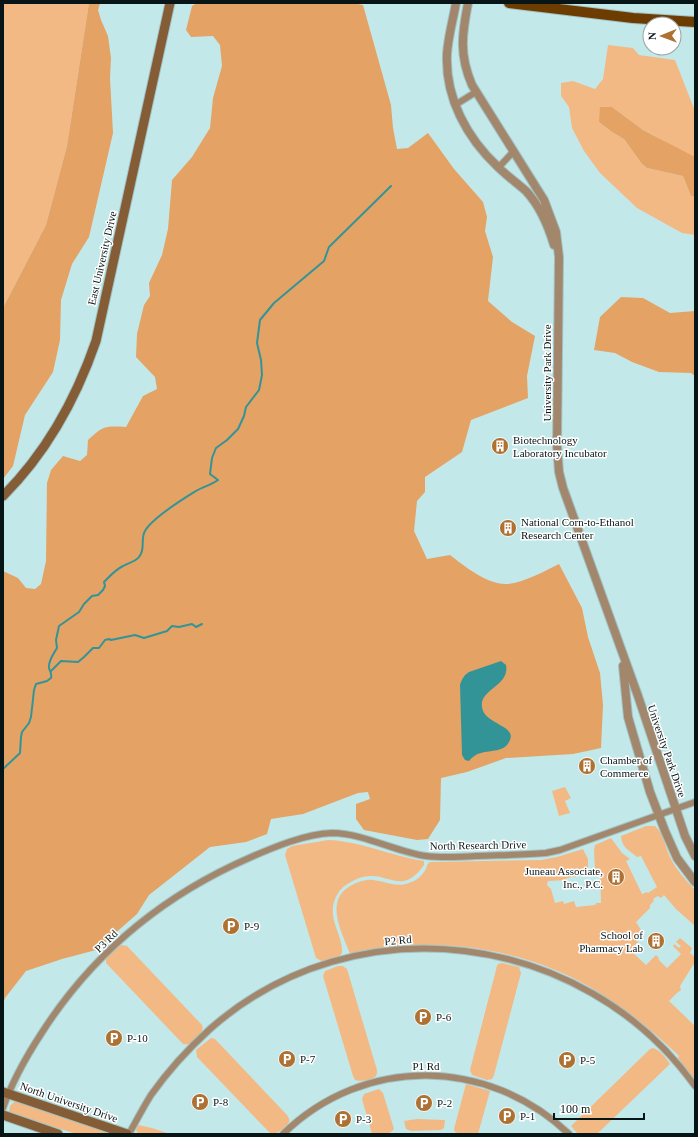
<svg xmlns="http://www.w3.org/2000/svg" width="698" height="1137" font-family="Georgia,serif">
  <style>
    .green { fill: #f3b984 }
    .forest { fill: #e4a264 }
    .water { fill: #339498 }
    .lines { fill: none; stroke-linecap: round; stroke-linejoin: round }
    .stream { stroke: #339498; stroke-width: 2 }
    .minor-casing { stroke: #a1c2c3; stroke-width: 8 }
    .tertiary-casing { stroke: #a1c2c3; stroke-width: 10 }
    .secondary-casing { stroke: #a1c2c3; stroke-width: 11 }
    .primary-casing { stroke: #a1c2c3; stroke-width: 12 }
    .minor { stroke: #a3876d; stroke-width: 6 }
    .tertiary { stroke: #a3876d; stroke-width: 8 }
    .secondary { stroke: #845c35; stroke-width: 9 }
    .primary { stroke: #6c3c00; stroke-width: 10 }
    .labels { text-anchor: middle; stroke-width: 3; stroke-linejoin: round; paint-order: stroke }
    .street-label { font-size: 11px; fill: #081516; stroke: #fff }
    .poi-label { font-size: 11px; fill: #081516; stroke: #fff; text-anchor: start }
  </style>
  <rect width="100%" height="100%" fill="#c3e8e9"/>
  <path class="green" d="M3 3H89L67 146 46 225 3 308Z
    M608 45 633 48 639 55 675 60 695 111 694 158 653 135 643 130 612 107 599 122 612 132 624 139 642 164 647 168 683 176 691 196 695 197V235L682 233 637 208 600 173 584 151 572 128 569 107 561 96V83L573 81 595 89 603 79Z
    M565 787 571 798 565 801 570 813 559 816 552 791Z
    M646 826H655C664 834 665 847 670 857 676 870 686 880 695 890V926L676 909 664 895 661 898 658 896 653 899 654 901 650 905V908L636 922 641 930 634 937 638 942 630 950 646 965 656 955 659 958 658 959 667 968 681 954 673 946 674 944 679 948 681 946 676 942 680 938 692 948 690 953 695 957V962L680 986 681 990 677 993 669 1001 695 1026V1080L678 1058 679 1056 676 1053C656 1034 634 1016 610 1000 604 996 597 991 590 987 541 959 482 944 425 945 410 945 394 946 380 948 370 950 360 953 350 954 342 932 323 900 352 885 358 882 366 879 373 880 385 881 397 888 409 883 416 881 422 876 426 869 427 866 427 864 430 862L541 860 557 857 583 849 588 859V868L586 869 585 871 577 876 567 878 566 880 548 881 547 885 551 889 555 903 563 901 564 904 574 901 576 907 595 905 596 903H601L600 873H596L595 871 594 850 595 845 611 838 622 853 630 859 626 861 642 894 647 892 648 893 657 887 641 856 637 857C630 851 621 847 621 836Z
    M328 840C360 841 391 856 424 861V865C401 897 389 871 363 877 357 878 351 882 346 885 341 888 337 894 335 899 327 920 343 934 342 953L339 957 323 962 316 958 285 855 287 849 292 846Z
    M121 945 127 946 202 1025C206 1033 191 1047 183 1044L106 963V958Z
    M502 963 519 967 521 973 494 1075 492 1079 487 1080 472 1075 470 1070 497 966 498 964Z
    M338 966H343L347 969 377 1070C377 1073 377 1075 375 1077 371 1080 360 1082 355 1080L353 1076 323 976 325 971Z
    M211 1038 215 1039 287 1115C288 1117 290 1119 289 1122 287 1127 277 1134 272 1134L269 1132 197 1057 196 1050Z
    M653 1048C660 1050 666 1058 670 1064L597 1134H578L571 1126 650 1049Z
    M466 1084 490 1091 478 1134H460L455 1132 454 1129Z
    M379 1089 383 1093 394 1129C389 1136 380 1134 372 1134L362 1099 364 1094Z
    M17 1101 116 1134H77L11 1114 9 1112 10 1106 14 1102Z
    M417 1119 445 1120 444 1128 441 1130 411 1131 406 1129 404 1121Z
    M138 1125 152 1128 170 1134H138L136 1130Z"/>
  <path class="forest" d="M89 3H100L98 10 101 20 108 36 111 58 110 78 113 133 89 237 72 264 61 300 60 340 53 372 25 415 13 466 3 479V308L46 225 67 146Z
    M197 3H352L363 5 391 105 393 128 397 149 408 148 428 133 454 169 483 202 487 217 485 231 493 257 488 301 512 322 535 336 527 376 528 398 471 420 462 452 425 477V492L417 501 414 531 427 559 450 555C464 566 488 585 507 584 523 583 545 571 559 564L582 608 588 637 600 673 603 705 601 748 573 754 506 758 467 772 441 778 440 820 428 839 417 840 364 830 356 819V804L370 799 368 792 358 793 303 814 271 819 267 834 246 842 210 847 149 895 137 914 96 950 62 959 26 971 5 998 3 1004V571L18 578 26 588 35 589 41 584 46 561 47 483 51 470 63 456 80 461 87 455 88 440C103 426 105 426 126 427L143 396 157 389 155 377 136 357 137 334 144 305 150 296 149 283 162 255 168 229 172 180 192 157 210 128 213 98 222 66 220 45 213 36 191 37 186 30 192 6Z
    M600 107H612L643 130 695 157V197L691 196 683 176 647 168 642 164 624 139 612 132 599 122Z
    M621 297 643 298 670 313 695 311V376L691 373 659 372 632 362 615 353 594 350 600 317Z"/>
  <path class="water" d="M501 661 506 665C510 686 479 689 482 707 484 725 519 725 509 742 504 752 491 750 481 753 476 754 472 757 469 761L465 760 462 755 460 685C462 679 464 675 469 672Z"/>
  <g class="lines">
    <path class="stream" d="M51 671 61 661 78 662 84 657 93 648H99L105 640 109 639 111 640 135 635 144 638 167 631 172 626 179 627 192 624 196 627 202 624
      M3 769 20 753 21 737 22 732 29 723 31 717 34 690 36 684 47 681 51 678C52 673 50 672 49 668 48 661 54 653 57 648L56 640 59 626 79 612 84 604 92 596 98 595 103 590 105 586 104 582C110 576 115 570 123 566 128 563 135 562 139 557 146 549 140 539 145 531 152 518 183 499 196 491 203 487 211 485 218 480L210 474 212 458 216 448 227 440 238 429 244 416 246 407 259 390 262 375 261 360 257 343 260 320 274 303 324 261 329 247 391 186"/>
    <g class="minor-casing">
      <path id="minor" d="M455 105 476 92
        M498 168 514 151
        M3 1108C12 1082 26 1057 41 1034 92 954 162 896 249 858 274 847 305 834 332 833 363 833 396 852 426 856 443 858 460 857 476 856 500 855 523 855 546 853L560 850 695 802
        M129 1134C136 1121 143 1108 151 1095 168 1071 188 1049 210 1029 355 901 583 930 695 1086
        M283 1134C364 1055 488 1057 569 1134"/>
    </g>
    <g class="tertiary-casing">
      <path id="tertiary" d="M456 3C453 20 448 37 447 54 445 98 467 138 498 167 507 176 517 183 526 191 540 206 548 225 554 245
        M468 3C462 34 459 55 472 85L544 200 556 232 559 257 557 445 559 472 563 488 638 696 685 836 695 856
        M623 666 628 717 650 792 665 831 677 858 695 882"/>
    </g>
    <g class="secondary-casing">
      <path id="secondary" d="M3 496C47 452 76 399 96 341L170 3
        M3 1092 127 1134
        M3 1115 58 1134"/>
    </g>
    <g class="primary-casing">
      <path id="primary" d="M509 3 633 18 695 22"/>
    </g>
    <use href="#minor" class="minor"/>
    <use href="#tertiary" class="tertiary"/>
    <use href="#secondary" class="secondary"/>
    <use href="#primary" class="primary"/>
  </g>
  <defs>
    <g id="building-disc" transform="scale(0.9)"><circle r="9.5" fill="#ad7133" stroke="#fff"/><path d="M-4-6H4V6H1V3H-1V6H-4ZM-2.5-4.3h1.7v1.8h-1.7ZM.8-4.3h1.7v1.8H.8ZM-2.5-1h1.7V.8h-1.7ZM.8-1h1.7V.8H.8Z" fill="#fff"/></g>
    <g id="parking-disc" transform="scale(0.9)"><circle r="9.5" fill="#ad7133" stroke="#fff"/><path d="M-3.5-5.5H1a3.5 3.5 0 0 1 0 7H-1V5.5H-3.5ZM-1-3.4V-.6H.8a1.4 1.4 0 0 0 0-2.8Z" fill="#fff"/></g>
  </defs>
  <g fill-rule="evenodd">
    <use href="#building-disc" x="500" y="446"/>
    <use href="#building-disc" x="508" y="528"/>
    <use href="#building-disc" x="587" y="766"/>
    <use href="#building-disc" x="616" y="877"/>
    <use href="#parking-disc" x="231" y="926"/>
    <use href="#building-disc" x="656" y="941"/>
    <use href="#parking-disc" x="423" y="1017"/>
    <use href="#parking-disc" x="114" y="1038"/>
    <use href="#parking-disc" x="287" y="1059"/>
    <use href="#parking-disc" x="567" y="1060"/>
    <use href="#parking-disc" x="200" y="1102"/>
    <use href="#parking-disc" x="424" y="1103"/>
    <use href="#parking-disc" x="507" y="1116"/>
    <use href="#parking-disc" x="343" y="1119"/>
  </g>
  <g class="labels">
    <g class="street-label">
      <text transform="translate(102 258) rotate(-77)" y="4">East University Drive</text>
      <text transform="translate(547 373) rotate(-90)" y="4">University Park Drive</text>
      <text transform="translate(667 751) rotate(71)" y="4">University Park Drive</text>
      <text transform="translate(478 845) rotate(-1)" y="4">North Research Drive</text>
      <text transform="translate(398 940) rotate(-5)" y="4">P2 Rd</text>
      <text transform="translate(106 941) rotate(-44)" y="4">P3 Rd</text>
      <text x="426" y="1070">P1 Rd</text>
      <text transform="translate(69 1102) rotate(19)" y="4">North University Drive</text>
    </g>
    <g class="poi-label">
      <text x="513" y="444">Biotechnology<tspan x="513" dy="13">Laboratory Incubator</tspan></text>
      <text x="521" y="526">National Corn-to-Ethanol<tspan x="521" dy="13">Research Center</tspan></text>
      <text x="600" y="764">Chamber of<tspan x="600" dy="13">Commerce</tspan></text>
      <text x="603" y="875" text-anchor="end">Juneau Associate,<tspan x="603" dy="13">Inc., P.C.</tspan></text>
      <text x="244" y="930">P-9</text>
      <text x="643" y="939" text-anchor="end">School of<tspan x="643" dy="13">Pharmacy Lab</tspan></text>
      <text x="436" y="1021">P-6</text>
      <text x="127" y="1042">P-10</text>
      <text x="300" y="1063">P-7</text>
      <text x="580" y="1064">P-5</text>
      <text x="213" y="1106">P-8</text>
      <text x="437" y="1107">P-2</text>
      <text x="520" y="1120">P-1</text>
      <text x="356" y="1123">P-3</text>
    </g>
  </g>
  <rect width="698" height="1137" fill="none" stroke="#081516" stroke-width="8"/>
  <g transform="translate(662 36) rotate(269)"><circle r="19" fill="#ffffff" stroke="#9ca1a2"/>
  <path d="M0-3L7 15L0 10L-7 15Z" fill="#ad7133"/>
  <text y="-6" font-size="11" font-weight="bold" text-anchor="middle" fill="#081516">N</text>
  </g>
  <path d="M554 1113v6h90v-6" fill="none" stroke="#081516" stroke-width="2"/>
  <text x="560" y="1113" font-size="12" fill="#081516" stroke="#ffffff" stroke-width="3" paint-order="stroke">100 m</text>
</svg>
